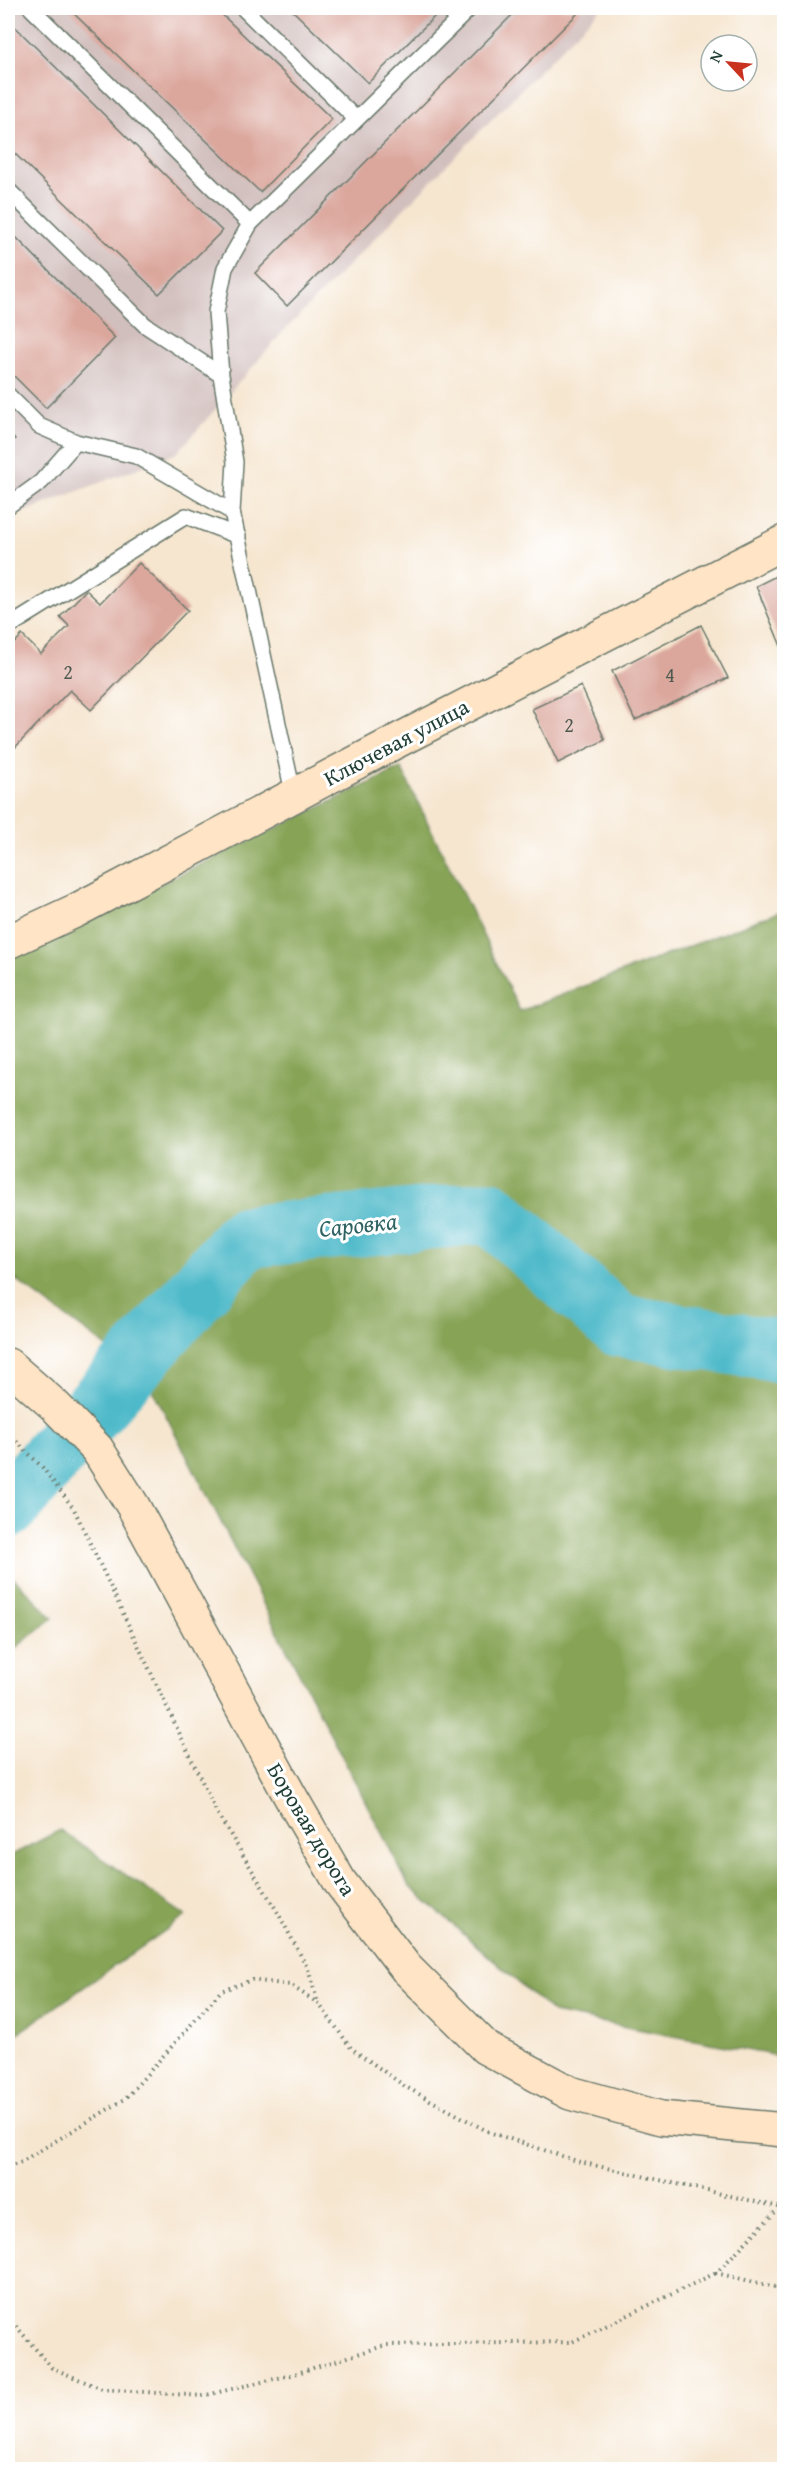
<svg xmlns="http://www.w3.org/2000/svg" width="792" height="2477" font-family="'Gentium Book Plus',serif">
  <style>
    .industrial { fill: #d1bfbd }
    .forest { fill: #87a456; stroke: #537045; stroke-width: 1.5 }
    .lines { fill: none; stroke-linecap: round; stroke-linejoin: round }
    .river { stroke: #4db9c9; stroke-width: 63 }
    .building { fill: #dba79d }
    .lane-casing { stroke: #6a786b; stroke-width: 18 }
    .secondary-casing { stroke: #6a786b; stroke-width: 36 }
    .path { stroke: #6a786b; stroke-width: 4; stroke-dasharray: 1.5 4.5; stroke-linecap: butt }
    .lane { stroke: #fff; stroke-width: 15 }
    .secondary { stroke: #ffe4c6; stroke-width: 33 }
    .labels { text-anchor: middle; stroke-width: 6; stroke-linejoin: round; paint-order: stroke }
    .number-label { font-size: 20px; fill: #4e584e }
    .street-label { font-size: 22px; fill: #1f3d34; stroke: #fff }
    .water-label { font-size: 24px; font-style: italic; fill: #2d6261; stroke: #fff }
  </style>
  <rect width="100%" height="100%" fill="#fff"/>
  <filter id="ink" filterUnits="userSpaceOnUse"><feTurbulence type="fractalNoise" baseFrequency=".0167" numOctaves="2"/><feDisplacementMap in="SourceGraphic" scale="12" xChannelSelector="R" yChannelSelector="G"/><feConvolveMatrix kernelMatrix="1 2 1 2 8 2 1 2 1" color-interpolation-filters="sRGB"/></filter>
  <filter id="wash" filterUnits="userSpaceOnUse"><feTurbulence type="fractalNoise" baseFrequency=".008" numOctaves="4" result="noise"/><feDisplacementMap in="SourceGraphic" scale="24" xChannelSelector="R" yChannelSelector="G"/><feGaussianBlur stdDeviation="1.35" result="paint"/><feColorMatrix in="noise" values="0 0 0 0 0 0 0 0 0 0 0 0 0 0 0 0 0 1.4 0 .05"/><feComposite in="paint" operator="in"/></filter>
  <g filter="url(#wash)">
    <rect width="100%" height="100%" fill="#f6e6d0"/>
    <path class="industrial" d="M8 8H601L283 332 177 453 8 518Z"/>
    <path class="forest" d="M401 768 520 1011 784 910V2057L553 2013 409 1886 145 1375 8 1274V957Z
      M8 1572 53 1618 8 1654Z
      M60 1830 186 1916 8 2040V1857Z"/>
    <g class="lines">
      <path class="river" d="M8 1507 245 1237 490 1212 618 1325 784 1352"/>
    </g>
    <g id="blocks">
      <path class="building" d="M68 8H215L332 119 260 192Z
        M290 8H426L435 16 368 83Z
        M519 8H583L287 306 255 273Z
        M8 20 222 231 159 294 8 147Z
        M8 229 115 338 46 408 8 370Z
        M8 431 15 439 8 447Z
        M139 563 188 610 91 710 70 690 8 755V650L22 635 41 654 69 626 60 617 86 590 100 603Z
        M784 572V645L781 646 756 586Z
        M701 625 728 678 635 720 612 671Z
        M581 686 605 740 558 763 532 709Z"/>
    </g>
  </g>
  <g filter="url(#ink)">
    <use href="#blocks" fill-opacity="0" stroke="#6a786b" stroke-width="1.5"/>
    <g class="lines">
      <g class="lane-casing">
        <path id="lane" d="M31 8 250 224
          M243 8 356 119
          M447 8 458 19
          M8 190 145 325 221 375
          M8 395 39 426 76 442 136 456 232 512
          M8 506 41 482 76 442
          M8 627 186 516 238 536
          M294 797 232 512 235 462 221 375 216 312 225 268 250 224 470 8"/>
      </g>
      <g class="secondary-casing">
        <path id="secondary" d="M8 942 77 910 397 741 784 542
          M8 1365 54 1405 97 1449 133 1506 289 1794 340 1882 406 1968 486 2048 570 2093 661 2118 784 2130"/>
      </g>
      <path class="path" d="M8 1433 42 1467 74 1509 216 1811 277 1911 308 1969 318 2003
        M8 2166 21 2162 125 2099 221 1991 252 1980 290 1985 319 2004 351 2048 406 2087 489 2132 580 2162 779 2207 784 2204
        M779 2208 716 2273 784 2289
        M8 2317 52 2368 102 2389 202 2396 291 2375 386 2345 572 2342 716 2273"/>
      <use href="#lane" class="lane"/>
      <use href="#secondary" class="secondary"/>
    </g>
  </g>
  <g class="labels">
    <g class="number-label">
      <text x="68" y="679">2</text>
      <text x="670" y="682">4</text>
      <text x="569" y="732">2</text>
    </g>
    <g class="street-label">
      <text transform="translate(396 742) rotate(-28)" y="8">Ключевая улица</text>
      <text transform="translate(312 1829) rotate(59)" y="8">Боровая дорога</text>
    </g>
    <g class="water-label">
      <text transform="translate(358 1225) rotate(-6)" y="8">Саровка</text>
    </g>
  </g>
  <rect width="792" height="2477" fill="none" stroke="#fff" stroke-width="30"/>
  <g transform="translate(729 63) rotate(296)"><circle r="28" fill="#ffffff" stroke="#a5b1ae" stroke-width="1.5"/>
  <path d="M0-4.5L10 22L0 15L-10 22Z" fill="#c8321e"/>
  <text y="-9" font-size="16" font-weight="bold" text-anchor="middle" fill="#1f3d34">N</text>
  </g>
</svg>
